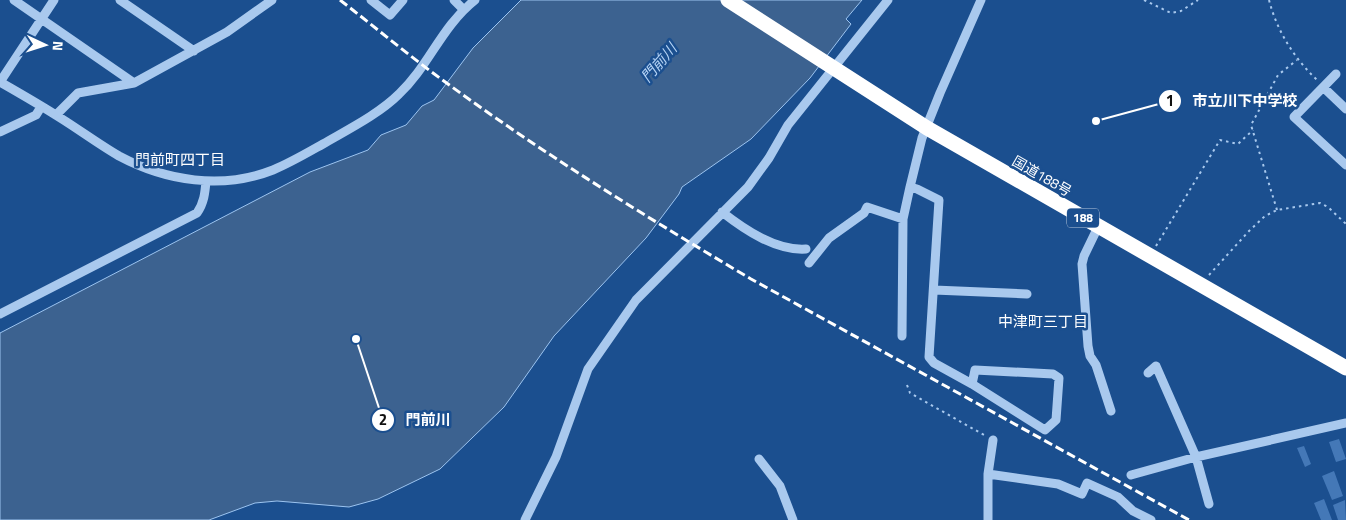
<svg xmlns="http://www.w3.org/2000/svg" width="1346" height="520" font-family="'Titillium Web','Noto Sans JP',sans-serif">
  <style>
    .water { fill: #3c6290; stroke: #9cc4f0 }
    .building { fill: #4478b7 }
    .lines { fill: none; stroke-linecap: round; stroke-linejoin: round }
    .path { stroke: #a9c9ee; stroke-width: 2; stroke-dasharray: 2.5 4; stroke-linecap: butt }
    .minor { stroke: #a9c9ee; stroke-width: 9 }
    .highway { stroke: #fff; stroke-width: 15 }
    .rail { stroke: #fff; stroke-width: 3; stroke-dasharray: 9 4; stroke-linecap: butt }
    .labels { text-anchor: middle; stroke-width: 5; stroke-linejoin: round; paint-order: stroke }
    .shield { fill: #1b4f8f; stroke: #bbcadd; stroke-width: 1 }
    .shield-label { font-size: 12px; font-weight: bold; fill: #fff }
    .street-label { font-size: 14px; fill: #fff; stroke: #1b4f8f }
    .water-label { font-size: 15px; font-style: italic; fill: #b5d3f5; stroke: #1b4f8f }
    .neighbourhood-label { font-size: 15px; fill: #fff; stroke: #1b4f8f }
    .leader { fill: none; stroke: #fff; stroke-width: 2 }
    .callout-dot { fill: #fff; stroke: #1b4f8f; stroke-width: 2 }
    .mark-label { font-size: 15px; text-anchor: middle; font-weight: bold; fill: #111 }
    .callout-label { font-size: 15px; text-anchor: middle; font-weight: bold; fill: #fff; stroke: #1b4f8f; stroke-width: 5; stroke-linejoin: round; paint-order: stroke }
  </style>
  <rect width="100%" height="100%" fill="#1b4f8f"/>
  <path class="water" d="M521 0H862L846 19 851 24 810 78 751 139 682 187 679 194 646 238 554 336 504 407 440 469 378 499 349 507 277 501 255 503 209 520H0V333L310 172 368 150 381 135 406 125 422 106 434 100 473 48Z"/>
  <path class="building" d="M1339 439 1346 459 1336 462 1329 442Z
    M1304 446 1311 464 1305 467 1297 448Z
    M1334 471 1343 496 1332 500 1322 476Z
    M1324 499 1332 520H1321L1314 503Z
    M1345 500 1346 520H1338L1333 505Z"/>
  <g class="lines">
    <path class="path" d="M1144 0 1171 13 1181 11 1198 0
      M1269 0C1277 31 1294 58 1317 80
      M1277 210 1251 125 1278 75 1297 60
      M1156 246 1220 140 1238 144 1253 130
      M1209 275 1249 231 1265 216 1277 210 1320 203 1328 207 1346 224
      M907 385 910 393 984 435"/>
    <path class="minor" d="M14 0 134 83
      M120 0 194 51
      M371 0 390 15 403 0
      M454 0 463 9
      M1336 74 1294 117 1346 165
      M0 82C21 94 42 106 62 119 81 131 100 145 119 156 166 181 222 190 273 170 290 163 307 153 323 144 347 130 379 114 399 94 429 66 441 27 475 0
      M0 82 54 0
      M1323 87 1346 109
      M56 115 78 93 134 83 227 32 272 0
      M0 132 36 115 41 107
      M910 187 917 189 939 200 929 357 934 363 972 384 1045 430 1056 420 1059 378 1053 374 975 370 972 384
      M722 212C745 230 776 251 806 249
      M1098 227 1084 256 1082 264 1088 346 1090 356 1096 365 1111 411
      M809 263 829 238 864 213 867 207 903 219
      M934 290 1027 294
      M0 314 197 213C204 203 205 193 206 181
      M902 336 903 219 910 187 922 138 940 93 981 0
      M1148 373 1156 366 1196 457 1209 504
      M759 459 780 486 793 520
      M988 474 993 440
      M1131 475 1196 457 1346 423
      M525 520 556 457 588 369 636 300 748 187 769 158 788 125 888 0
      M988 520V474L1058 484 1082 494 1087 483 1118 497 1133 511 1151 520"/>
    <path class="highway" d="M728 0 927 128 1346 368"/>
    <path class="rail" d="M340 0C371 24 401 49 433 73 534 148 643 215 751 279L1189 520"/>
  </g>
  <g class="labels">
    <rect class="shield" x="1067" y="208.5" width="32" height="19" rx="4"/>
    <g class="shield-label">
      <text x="1083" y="222">188</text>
    </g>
    <g class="street-label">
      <text transform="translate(1042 176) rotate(30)" y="5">国道188号</text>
    </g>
    <g class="water-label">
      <text transform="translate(659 63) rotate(-49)" y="5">門前川</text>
    </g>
    <g class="neighbourhood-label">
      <text x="180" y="165">門前町四丁目</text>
      <text x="1043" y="327">中津町三丁目</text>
    </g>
  </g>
  <path class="leader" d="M1096 121L1170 101M356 339L383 420"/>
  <g class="callout-dot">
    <circle cx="1096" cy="121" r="5"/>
    <circle cx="356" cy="339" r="5"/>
    <circle cx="1170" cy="101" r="12"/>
    <circle cx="383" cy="420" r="12"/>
  </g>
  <g class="mark-label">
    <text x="1170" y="106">1</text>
    <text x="383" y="425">2</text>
  </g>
  <g class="callout-label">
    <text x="1245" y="106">市立川下中学校</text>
    <text x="428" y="425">門前川</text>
  </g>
  <g transform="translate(45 45) rotate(94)" stroke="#1b4f8f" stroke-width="4" paint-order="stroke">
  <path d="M0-4L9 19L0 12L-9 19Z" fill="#ffffff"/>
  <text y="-8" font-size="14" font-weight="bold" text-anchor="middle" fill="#ffffff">N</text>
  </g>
</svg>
